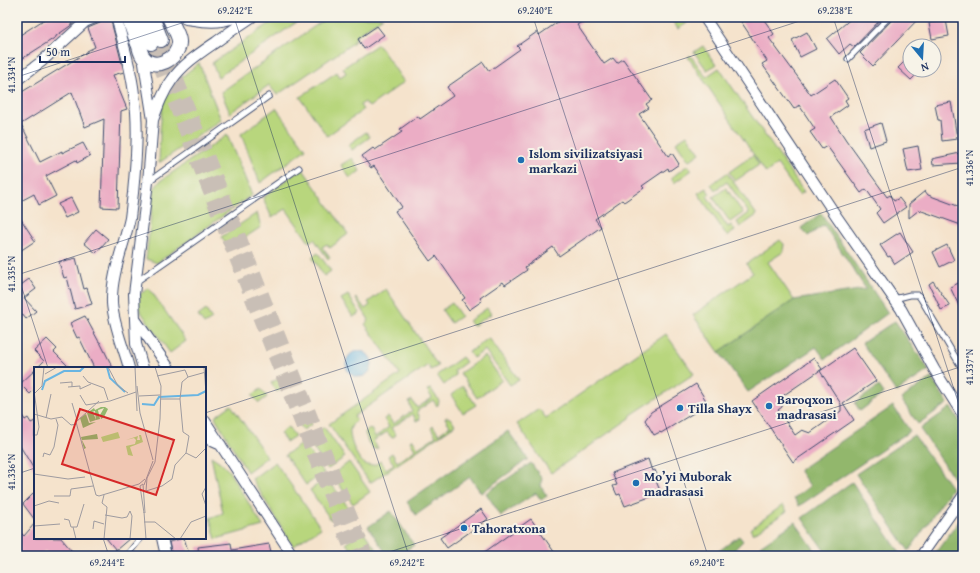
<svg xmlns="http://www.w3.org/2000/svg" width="980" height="573" font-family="'Gentium Book Plus',serif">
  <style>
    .green { fill: #b8d67d; stroke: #6a826e }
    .forest { fill: #92b76c; stroke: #567365 }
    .water { fill: #69b5e2; stroke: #4272a0 }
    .building { fill: #ebadc5 }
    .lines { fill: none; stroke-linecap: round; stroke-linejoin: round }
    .secondary-tunnel { stroke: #c9bfb6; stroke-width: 14; stroke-dasharray: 14 7; stroke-linecap: butt }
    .lane-casing { stroke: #3c4a6e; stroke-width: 7 }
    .street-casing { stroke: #3c4a6e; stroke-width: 12 }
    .secondary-casing { stroke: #3c4a6e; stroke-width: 16 }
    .lane { stroke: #fff; stroke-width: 5 }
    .street { stroke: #fff; stroke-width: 10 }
    .secondary { stroke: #fff; stroke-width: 14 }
    .ticks { fill: none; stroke: #1b2f5e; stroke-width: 1; stroke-opacity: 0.45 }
    .poi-dot { fill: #1f6fb2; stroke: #f7f3e8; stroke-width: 1.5 }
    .labels { text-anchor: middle; stroke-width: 4; stroke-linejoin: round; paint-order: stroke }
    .poi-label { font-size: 13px; font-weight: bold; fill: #1b2f5e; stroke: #f7f3e8; text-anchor: start }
    .inset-river { fill: none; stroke: #69b5e2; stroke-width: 2 }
    .inset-road { fill: none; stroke: #9e9ba0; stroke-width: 1 }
    .view { fill: #d62828; fill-opacity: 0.15; stroke: #d62828; stroke-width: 2 }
    .inset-edge { fill: none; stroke: #1b2f5e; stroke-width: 2 }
    .neatline { fill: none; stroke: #1b2f5e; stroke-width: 1.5 }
    .ticks-label { font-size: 10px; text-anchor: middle; fill: #1b2f5e }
  </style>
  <rect width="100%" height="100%" fill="#f7f3e8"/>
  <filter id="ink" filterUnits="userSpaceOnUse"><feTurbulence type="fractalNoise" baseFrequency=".025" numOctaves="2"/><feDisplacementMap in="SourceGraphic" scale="8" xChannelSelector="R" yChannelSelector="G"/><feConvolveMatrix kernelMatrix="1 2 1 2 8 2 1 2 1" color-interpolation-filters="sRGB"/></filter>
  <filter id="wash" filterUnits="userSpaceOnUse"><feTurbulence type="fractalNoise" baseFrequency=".012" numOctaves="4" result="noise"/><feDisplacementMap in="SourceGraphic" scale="16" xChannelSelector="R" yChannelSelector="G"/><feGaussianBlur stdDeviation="0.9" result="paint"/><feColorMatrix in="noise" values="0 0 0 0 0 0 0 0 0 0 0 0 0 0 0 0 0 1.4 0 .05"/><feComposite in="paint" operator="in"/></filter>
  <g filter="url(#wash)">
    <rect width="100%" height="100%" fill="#f5e3cc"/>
    <path class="green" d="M279 17H304L218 77 212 63Z
      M328 17H383L357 35 353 43 277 95 269 85 230 113 221 92Z
      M670 17H682L687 23 678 29Z
      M378 44 404 82 369 107 365 102 360 105 363 110 327 136 300 97 337 72 340 77 346 73 343 68Z
      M703 46 716 65 707 70 694 52Z
      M689 56H691L706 77 719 68 804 192 799 195 777 164 766 173 688 57Z
      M199 63 221 120 159 163 160 131 163 99 179 79Z
      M276 108 306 149 260 183 241 134Z
      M366 132 370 137 352 150 348 145Z
      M227 135 252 195 157 263 146 259 154 189 160 181Z
      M687 135 700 153 689 161 676 142Z
      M753 155 759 165 735 181 729 172Z
      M352 158 360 171 350 178 341 165Z
      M688 165 692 170 674 183 671 178Z
      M302 168 348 234 330 248 327 244 322 247 330 258 328 259 314 239 309 242 286 209 272 218 263 198Z
      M727 173 757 215 740 227 737 222 749 213 727 182 715 190 711 184Z
      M706 188 710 194 707 196 728 227 731 225 735 231 727 236 698 193Z
      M726 188 743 213 730 222 713 197Z
      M257 213 261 227 229 248 221 237Z
      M780 240 784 244 783 252 768 262 794 300 719 352 693 315 753 273 746 264Z
      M318 253 331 271 324 276 312 257Z
      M149 288 186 341 170 353 141 312 139 308V303L140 294Z
      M386 289 438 366 431 370 428 365 354 416 357 420C353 423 351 426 350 430 349 439 358 464 368 465 373 466 377 464 380 461L386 469 394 464 388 456 392 453 397 462 415 450 410 441 412 439 418 448 436 436 431 428 433 426 439 434 450 426 445 418 447 417 450 418 455 425 370 483 329 424 400 374 365 324 369 320 356 299 357 298 365 309 370 305 368 302Z
      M348 295 360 313 353 317 341 299Z
      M452 303 461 316 451 323 442 310Z
      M487 308 491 314 473 326 469 321Z
      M206 310 212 319 204 324 198 316Z
      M666 334 694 374 631 415 630 418 551 473 517 424 539 409 546 418Z
      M489 338 519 380 510 385 485 350 473 358 469 352Z
      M485 356 502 380 477 398 460 373Z
      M462 357 466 362 454 371 456 375 444 385 437 375Z
      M279 378 285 386 277 392 271 383Z
      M463 386 476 405 463 413 451 395Z
      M261 389 267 397 259 403 252 395Z
      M431 389 439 401 438 405 437 406 433 400 417 411 420 419 416 421 413 414 391 428 396 435 392 438 387 432 373 441 378 448 375 449 372 448 368 442 365 433 367 430 371 429 375 437 389 427 384 419 388 416 393 424 412 411 409 402 412 400 417 408 432 398 427 390Z
      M231 405 267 457 247 472 215 417Z
      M306 415 312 424 303 430 297 421Z
      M288 427 295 436 286 442 280 433Z
      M324 427 345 457 328 469 307 440Z
      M303 443 324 473 306 485 285 455Z
      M211 456 220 462 228 470 263 526 216 539 210 518 223 513Z
      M275 462 321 528 293 546 252 479Z
      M349 462 370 492 353 504 332 475Z
      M327 478 348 507 331 520 310 490Z
      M783 505 787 511 753 534 750 529Z
      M363 531 381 556H355L346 543Z"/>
    <path class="forest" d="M821 213 888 313 825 359 816 347 748 392 719 352 794 300 866 289 824 225 808 236 801 228Z
      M895 321 929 370 896 392 862 343Z
      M931 378 948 403 918 424 901 399Z
      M879 386 884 393 860 411 855 403Z
      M893 406 910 431 799 506 794 498 810 486 799 470Z
      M951 407 963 427V478L958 484 920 429Z
      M508 431 528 459 481 493 470 477 416 515 407 502Z
      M914 435 952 488 909 551 856 474Z
      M531 463 542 479C539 486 544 491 547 496L541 500 536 493 501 516 486 493Z
      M852 482 900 553 896 556H828L802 518Z
      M391 511 414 545 397 556H388L368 527Z
      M963 516V556H933Z
      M795 522 819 556H767L760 546Z
      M739 536 743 541 736 548 730 556H712Z"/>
    <path class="water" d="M346 364a13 13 0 1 1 26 0a13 13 0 1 1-26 0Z"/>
    <g id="blocks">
      <path class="building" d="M48 17H68L73 24 56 36V37L17 62V37Z
        M103 17H110L120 56 124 72 113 75 127 109 121 111 118 208 101 207 104 119 85 127 72 92 21 124 40 162 62 151V153L83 143 90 156 77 163 76 160 46 176 56 196 39 205 34 194 17 203V95L87 52V51L95 47 88 28 100 23 102 21Z
        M565 17H589L577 25 604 64 613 58 617 63 623 59 652 100 646 104 649 108 639 114 668 156 672 153 679 164 669 171 668 168 642 186 644 188 624 202 622 200 595 219 601 227 559 256 553 247 525 267 527 270 505 285 503 282 480 298 482 301 469 310 462 300 465 298 436 256 430 261 411 234 395 211 402 207 374 166 371 168 362 156 373 148 375 150 402 132 400 129 418 116 420 119 453 96 447 87 483 62 489 71 520 49 517 46 537 32 539 35Z
        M738 17H762L774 34 769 38 811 95 835 79 848 98 845 100 848 105 831 117 846 140 887 197 890 195 894 201 899 198 906 207 883 223 876 213 880 209 866 189 861 193 827 146 822 149 810 132 815 129 799 105 794 109 762 64 767 61Z
        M853 17H883L854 47 850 44 839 54 827 39Z
        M893 17H920L873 66 860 53 892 20Z
        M946 20 949 36 932 39 929 23Z
        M377 26 384 35 364 49 358 39Z
        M807 32 816 49 800 57 792 40Z
        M910 56V70H921L911 80 898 68Z
        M951 102 954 118 957 139 942 141 940 120H938L935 105Z
        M881 123 886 141 869 147 864 129Z
        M918 146 922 170 908 172 903 149Z
        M960 153 961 163 933 165 932 159Z
        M925 191 928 195 963 208V219L961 225 919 210 909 218V204Z
        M71 198 78 212 65 218 58 204Z
        M17 213 35 241 17 253Z
        M96 229 108 239 96 253 84 243Z
        M900 232 913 252 895 264 890 256 888 257 880 245Z
        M947 245 954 260 940 267 933 252Z
        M76 258 84 289 87 288 92 304 75 309 67 277 64 278 59 262Z
        M29 279 36 289 24 298 36 311 26 319 17 308V288Z
        M933 281 950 306 941 310 929 284Z
        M963 281V314L950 287Z
        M85 316 99 342H100L113 368H94L79 337 77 338 70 323Z
        M47 339 57 349 54 352 70 368H37L44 361 34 351Z
        M853 348 876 381 843 403 854 420 793 462 752 401 814 358 822 369 784 395 782 407 778 410 795 435 802 430 810 433 841 411V404L820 371Z
        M35 370V389L30 394 20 384Z
        M696 384 708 404 661 433 660 432 654 435 645 420 651 412Z
        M17 408 25 420 28 418 31 423 35 421V471L17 441Z
        M648 459 652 471 655 470 659 480 656 481 661 493 625 506 620 494 617 495 613 486 617 485 612 473Z
        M35 492V520L23 504Z
        M481 509 488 519 447 548 440 538Z
        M531 519 557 556H479Z
        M35 523V538H61L76 556H51L49 553 45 551 42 553 41 556H17V529L24 536Z
        M106 538H130L116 550Z
        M184 538 189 554 182 556H172L169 542Z
        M231 543 232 550 269 544 272 556H199L198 547Z"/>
    </g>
  </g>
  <g filter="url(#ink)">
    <use href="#blocks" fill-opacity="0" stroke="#3c4a6e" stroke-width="1"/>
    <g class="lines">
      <path class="secondary-tunnel" d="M161 40 366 556
        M151 43 354 556"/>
      <g class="lane-casing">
        <path id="lane" d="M848 59 889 17
          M149 181 269 96
          M136 282 299 168
          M894 299 910 295H918L921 299 963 370
          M45 555 47 556
          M126 556 141 538"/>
      </g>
      <g class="street-casing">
        <path id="street" d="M116 17C123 42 131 67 134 94 139 126 136 161 133 193 132 201 131 210 130 218 124 246 111 274 112 303 113 323 124 349 129 368
          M183 17 186 19C206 22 217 24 237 17
          M704 17 837 217 901 309 934 369 963 415
          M143 57 153 120 148 182 134 294 136 344 143 368
          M17 80 41 62 85 22 97 17
          M153 120C158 106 163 92 172 80 183 64 200 53 216 42 228 33 240 25 252 17
          M135 319 169 368
          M205 421 293 556
          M205 438 221 445
          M162 538 166 556
          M921 556 963 496"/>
      </g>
      <g class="secondary-casing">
        <path id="secondary" d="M128 17C132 27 135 37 139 46 140 50 141 55 144 58 155 71 178 59 179 43 180 37 172 24 169 17
          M140 17 151 43
          M152 17 161 40"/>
      </g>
      <use href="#lane" class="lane"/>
      <use href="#street" class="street"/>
      <use href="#secondary" class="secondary"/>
    </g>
  </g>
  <path class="ticks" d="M234 17 409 556M533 17 708 556M833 17 963 417M17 77 200 17M17 273 48 368M17 275 812 17M205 413 963 167M17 474 35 468M103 538 109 556M377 556 963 366"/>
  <g class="poi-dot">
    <circle cx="521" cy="160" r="4"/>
    <circle cx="769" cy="406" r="4"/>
    <circle cx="680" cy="408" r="4"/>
    <circle cx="636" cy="483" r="4"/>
    <circle cx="464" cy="528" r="4"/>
  </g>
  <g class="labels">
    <g class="poi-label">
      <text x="529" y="158">Islom sivilizatsiyasi<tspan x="529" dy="15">markazi</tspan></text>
      <text x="777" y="404">Baroqxon<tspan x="777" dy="15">madrasasi</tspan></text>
      <text x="688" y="413">Tilla Shayx</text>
      <text x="644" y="481">Mo’yi Muborak<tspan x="644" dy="15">madrasasi</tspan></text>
      <text x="472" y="533">Tahoratxona</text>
    </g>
  </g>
  <g transform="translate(34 367)">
    <rect width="172" height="172" fill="#f5e3cc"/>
    <path d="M84 65 86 71 69 75 67 70ZM105 68H107L109 75 96 80 99 89 94 88 92 79 101 77 102 73 100 71 92 73 104 69 103 73H106Z" fill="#b8d67d"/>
    <path d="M67 40H71L74 42 70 50 67 52 66 48 70 41 64 43 66 52 62 53 61 44 55 46 59 45 62 53 56 55 53 46 60 41 61 43ZM52 47 55 56 62 55 49 61 46 51ZM63 67 64 72 48 73 52 81 50 82 47 70Z" fill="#92b76c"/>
    <path class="inset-river" d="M73 0 76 11 91 25M8 23 11 14 30 4H46L50 0M108 37 120 38 125 30 164 28 172 24"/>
    <path class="inset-road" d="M74 0 84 19 94 26M101 0 103 44M170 0 172 26M11 7 23 0M49 9 54 15 70 21 74 33M123 9 151 3 154 10M26 16 38 15V20M103 19 106 46 119 93M34 20 46 19V22L57 17M0 24 5 60 3 68H0M1 26 8 19 10 0M46 28 52 38 76 34 102 25M105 29 126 28M127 32H146M65 34 42 55 62 128 65 129 105 117 111 112M38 36 43 53M0 47 17 52 28 50 37 58 43 57M12 51 17 27M152 86 155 69 149 65 146 32 148 15 154 10 172 5M152 86 162 91 172 81M9 90 10 86 16 88 20 80 24 58 22 52M0 107 34 112 51 110M110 118 119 94M172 120 168 127 172 139M112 124 113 111 121 95 126 52 127 19 121 0M112 124 128 119 138 112 141 98 152 86M70 128 68 136 73 140 70 172M20 129H36L37 122 59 119M0 139 15 134 25 136M96 144 98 149 96 172M110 145 112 172M110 146 106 119 109 117 111 146M71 148 88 151 93 150 96 144M30 152 35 153 37 160H43L50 137M110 155H121L142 172M0 159 26 157M39 160 42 172M59 162 60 154 70 157M146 172 157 155 172 149"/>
    <path class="view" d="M46 42 140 73 122 128 28 97Z"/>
    <rect width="172" height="172" class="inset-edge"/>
  </g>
  <rect width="980" height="573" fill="none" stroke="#f7f3e8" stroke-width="44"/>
  <g transform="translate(922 58) rotate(162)"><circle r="19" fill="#f7f3e8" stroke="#9fa5b1"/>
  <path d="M0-3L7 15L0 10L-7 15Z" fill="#1f6fb2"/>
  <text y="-6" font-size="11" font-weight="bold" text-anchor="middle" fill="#1b2f5e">N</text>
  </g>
  <path d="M40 56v6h85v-6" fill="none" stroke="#1b2f5e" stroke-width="2"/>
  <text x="46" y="56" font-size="12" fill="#1b2f5e" stroke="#f7f3e8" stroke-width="3" paint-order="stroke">50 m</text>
  <rect x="22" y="22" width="936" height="529" class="neatline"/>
  <g class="ticks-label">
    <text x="235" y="14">69.242°E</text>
    <text x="535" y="14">69.240°E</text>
    <text x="835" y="14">69.238°E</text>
    <text transform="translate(11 75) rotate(-90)" y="4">41.334°N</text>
    <text transform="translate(969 168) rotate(-90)" y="4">41.336°N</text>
    <text transform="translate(11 274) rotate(-90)" y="4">41.335°N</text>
    <text transform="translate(969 367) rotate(-90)" y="4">41.337°N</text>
    <text transform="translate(11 472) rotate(-90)" y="4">41.336°N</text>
    <text x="107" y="566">69.244°E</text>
    <text x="407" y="566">69.242°E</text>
    <text x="707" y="566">69.240°E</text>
  </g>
</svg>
